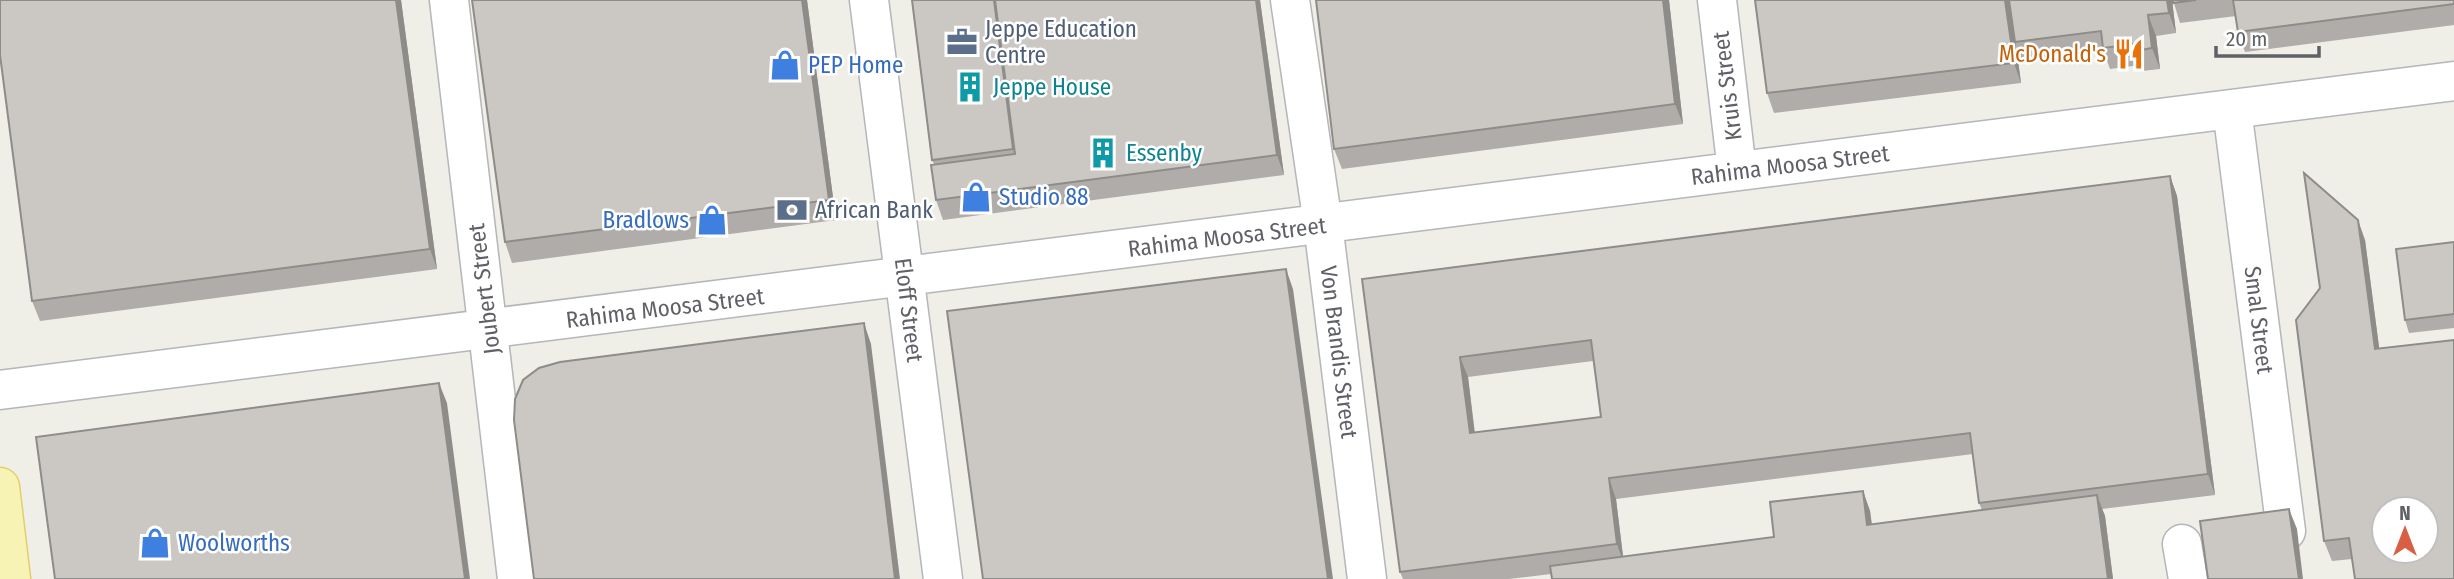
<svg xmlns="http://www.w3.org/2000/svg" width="2454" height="579" font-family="'Fira Sans Condensed',sans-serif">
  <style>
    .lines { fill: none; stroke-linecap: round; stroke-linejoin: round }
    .minor-casing { stroke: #b4b6ba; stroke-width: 41 }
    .major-casing { stroke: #e4ce6c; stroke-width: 41 }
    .minor { stroke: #fff; stroke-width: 38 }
    .major { stroke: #f7f3b4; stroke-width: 38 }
    .wall { fill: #afaca9; fill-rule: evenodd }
    .shaded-wall { fill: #8e8c89 }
    .building { fill: #cbc8c4; stroke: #8e8c89; stroke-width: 2; fill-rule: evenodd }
    .labels { text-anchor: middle; stroke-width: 5; stroke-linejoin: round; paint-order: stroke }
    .service-label { font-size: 23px; fill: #4e5e75; stroke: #fff; text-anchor: start }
    .food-label { font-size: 23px; fill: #c56008; stroke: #fff; text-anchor: end }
    .shop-label { font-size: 23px; fill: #366cbe; stroke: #fff; text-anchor: start }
    .street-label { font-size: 23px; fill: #5f6166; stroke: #fff }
    .culture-label { font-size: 23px; fill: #0d838f; stroke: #fff; text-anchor: start }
  </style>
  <rect width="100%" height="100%" fill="#efeee7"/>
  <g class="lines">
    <g class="minor-casing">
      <path id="minor" d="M449 0 517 579
        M869 0 943 579
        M1290 0 1323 224 1367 579
        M1717 0 1737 171
        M2232 109 2286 531
        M0 390 2454 81
        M2182 544 2188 579"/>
    </g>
    <g class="major-casing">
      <path id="major" d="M0 487 11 579"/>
    </g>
    <use href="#minor" class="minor"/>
    <use href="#major" class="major"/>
  </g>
  <path class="wall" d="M401 0 437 269 40 321 32 301Z
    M807 0 836 220 512 263 505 242Z
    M1260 0 1284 175 943 220 936 200 934 164 932 160Z
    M1316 0H1669L1683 124 1342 169 1334 149Z
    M2172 0 2176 33 2156 36 2160 69 2142 71 2140 65 2110 69 2104 52 2022 62 2016 45 2021 83 1774 113 1767 93Z
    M2173 0H2454V25L2245 52 2238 32 2236 16 2180 23Z
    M2170 176 2177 196 2215 495 2102 509 2105 516 2113 579H1552L1551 574 1509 579H1403L1400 572 1362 279ZM1593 361 1601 417 1475 433 1468 377ZM1973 454 1979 503 1982 510 1872 524 1870 511 1863 491 1774 537 1623 557 1616 499Z
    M2365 240 2379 348 2352 559 2332 561 2324 541Z
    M2454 242V328L2409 333 2405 320Z"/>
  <path class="shaded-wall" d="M396 0H401L437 269 430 249Z
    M802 0H807L836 220 829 200Z
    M1256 0H1260L1284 175 1277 155Z
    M1663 0H1669L1683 124 1675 104Z
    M2005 0H2010L2021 83 2014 63Z
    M2167 0H2172L2176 33 2169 13Z
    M2148 15 2156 36 2160 69 2152 48Z
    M2170 176 2177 196 2215 495 2208 474Z
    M2358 220 2365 240 2382 369 2375 349Z
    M1286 269 1293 289 1333 579H1328Z
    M864 323 871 344 900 579H895Z
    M1460 357 1468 377 1477 454 1470 433Z
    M439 383 447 403 470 579H465Z
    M1609 478 1616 499 1624 564 1617 544Z
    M1863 491 1870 511 1874 545 1867 525Z
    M2097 495 2105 516 2113 579H2108Z
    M2289 509 2297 529 2303 579H2299Z"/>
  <path class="building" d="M0 0H396L430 249 32 301 0 55Z
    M472 0H802L829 200 505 242Z
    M912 0H994L1013 149 932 160Z
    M995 0H1256L1277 155 936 200 931 165 1015 154Z
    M1316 0H1663L1675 104 1334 149Z
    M1755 0H2005L2014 63 1767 93Z
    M2009 0H2167L2169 13 2148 15 2152 48 2135 51 2134 44 2103 48 2101 31 2015 42Z
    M2173 0H2196L2173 3Z
    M2233 0H2454V4L2238 32Z
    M2304 173 2358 220 2375 349 2454 340V579H2355L2349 538 2324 541 2296 320 2320 288ZM2384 509H2426V551H2384Z
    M2170 176 2208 474 1979 503 1970 433 1609 478 1617 544 1400 572 1362 279ZM1591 340 1601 417 1470 433 1460 357Z
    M2454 242V314L2405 320 2396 249Z
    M1286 269 1328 579H983L947 311Z
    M864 323 895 579H534L514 420 515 399 523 380 539 368 560 362Z
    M439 383 465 579H55L36 437Z
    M1863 491 1867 525 2097 495 2108 579H1552L1550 566 1774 537 1770 502Z
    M2289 509 2299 579H2208L2200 521Z"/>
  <defs>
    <g id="office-bare" transform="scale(2.415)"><path d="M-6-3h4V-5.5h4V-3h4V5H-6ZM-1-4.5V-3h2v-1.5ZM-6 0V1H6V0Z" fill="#5c6f8a" stroke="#fff" stroke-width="2.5" paint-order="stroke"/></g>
    <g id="restaurant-bare" transform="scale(2.415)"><path d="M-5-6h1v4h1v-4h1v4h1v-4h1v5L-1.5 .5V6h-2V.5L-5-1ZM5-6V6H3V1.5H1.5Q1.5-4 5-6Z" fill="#e8710a" stroke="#fff" stroke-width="2.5" paint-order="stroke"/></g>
    <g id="shop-bare" transform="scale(2.415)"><path d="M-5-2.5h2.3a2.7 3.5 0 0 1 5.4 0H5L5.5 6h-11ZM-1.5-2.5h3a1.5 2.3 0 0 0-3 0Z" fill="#3f7fe0" stroke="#fff" stroke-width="2.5" paint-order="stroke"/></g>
    <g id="building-bare" transform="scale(2.415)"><path d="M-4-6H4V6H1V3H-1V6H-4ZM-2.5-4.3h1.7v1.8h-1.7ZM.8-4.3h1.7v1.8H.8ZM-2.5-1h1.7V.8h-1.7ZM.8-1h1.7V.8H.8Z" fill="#0f9aa8" stroke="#fff" stroke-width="2.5" paint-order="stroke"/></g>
    <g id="bank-bare" transform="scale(2.415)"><path d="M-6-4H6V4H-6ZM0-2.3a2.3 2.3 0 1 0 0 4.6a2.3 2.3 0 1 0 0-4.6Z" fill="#5c6f8a" stroke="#fff" stroke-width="2.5" paint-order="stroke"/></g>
  </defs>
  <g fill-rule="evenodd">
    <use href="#office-bare" x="962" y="42"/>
    <use href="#restaurant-bare" x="2129" y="54"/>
    <use href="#shop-bare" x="785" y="65"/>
    <use href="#building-bare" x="970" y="87"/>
    <use href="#building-bare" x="1103" y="153"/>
    <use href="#shop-bare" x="976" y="197"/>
    <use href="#bank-bare" x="792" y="210"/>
    <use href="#shop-bare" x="712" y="220"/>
    <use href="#shop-bare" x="155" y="543"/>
  </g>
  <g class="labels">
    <g class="service-label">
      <text x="985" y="37">Jeppe Education<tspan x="985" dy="26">Centre</tspan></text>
      <text x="815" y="218">African Bank</text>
    </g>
    <g class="food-label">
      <text x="2106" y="62">McDonald's</text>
    </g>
    <g class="shop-label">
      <text x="808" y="73">PEP Home</text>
      <text x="999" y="205">Studio 88</text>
      <text x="689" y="228" text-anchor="end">Bradlows</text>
      <text x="178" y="551">Woolworths</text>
    </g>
    <g class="street-label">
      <text transform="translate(1727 86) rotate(-97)" y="8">Kruis Street</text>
      <text transform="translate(1790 165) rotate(-7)" y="8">Rahima Moosa Street</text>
      <text transform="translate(1227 237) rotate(-7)" y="8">Rahima Moosa Street</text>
      <text transform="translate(484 289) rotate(-97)" y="8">Joubert Street</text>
      <text transform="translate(665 308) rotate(-7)" y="8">Rahima Moosa Street</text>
      <text transform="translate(909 310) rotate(83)" y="8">Eloff Street</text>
      <text transform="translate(2259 320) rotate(83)" y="8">Smal Street</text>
      <text transform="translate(1339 352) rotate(83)" y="8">Von Brandis Street</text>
    </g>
    <g class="culture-label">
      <text x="993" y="95">Jeppe House</text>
      <text x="1126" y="161">Essenby</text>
    </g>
  </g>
  <g transform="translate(2405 530)"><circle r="33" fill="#ffffff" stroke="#bfc0c2" stroke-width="2"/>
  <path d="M0-5L12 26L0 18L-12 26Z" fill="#d85e44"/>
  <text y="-10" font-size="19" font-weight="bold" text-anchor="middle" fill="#5f6166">N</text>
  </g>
  <path d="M2216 46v10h103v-10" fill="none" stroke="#5f6166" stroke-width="3.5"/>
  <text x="2226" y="46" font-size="21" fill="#5f6166" stroke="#ffffff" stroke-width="5" paint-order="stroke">20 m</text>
</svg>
